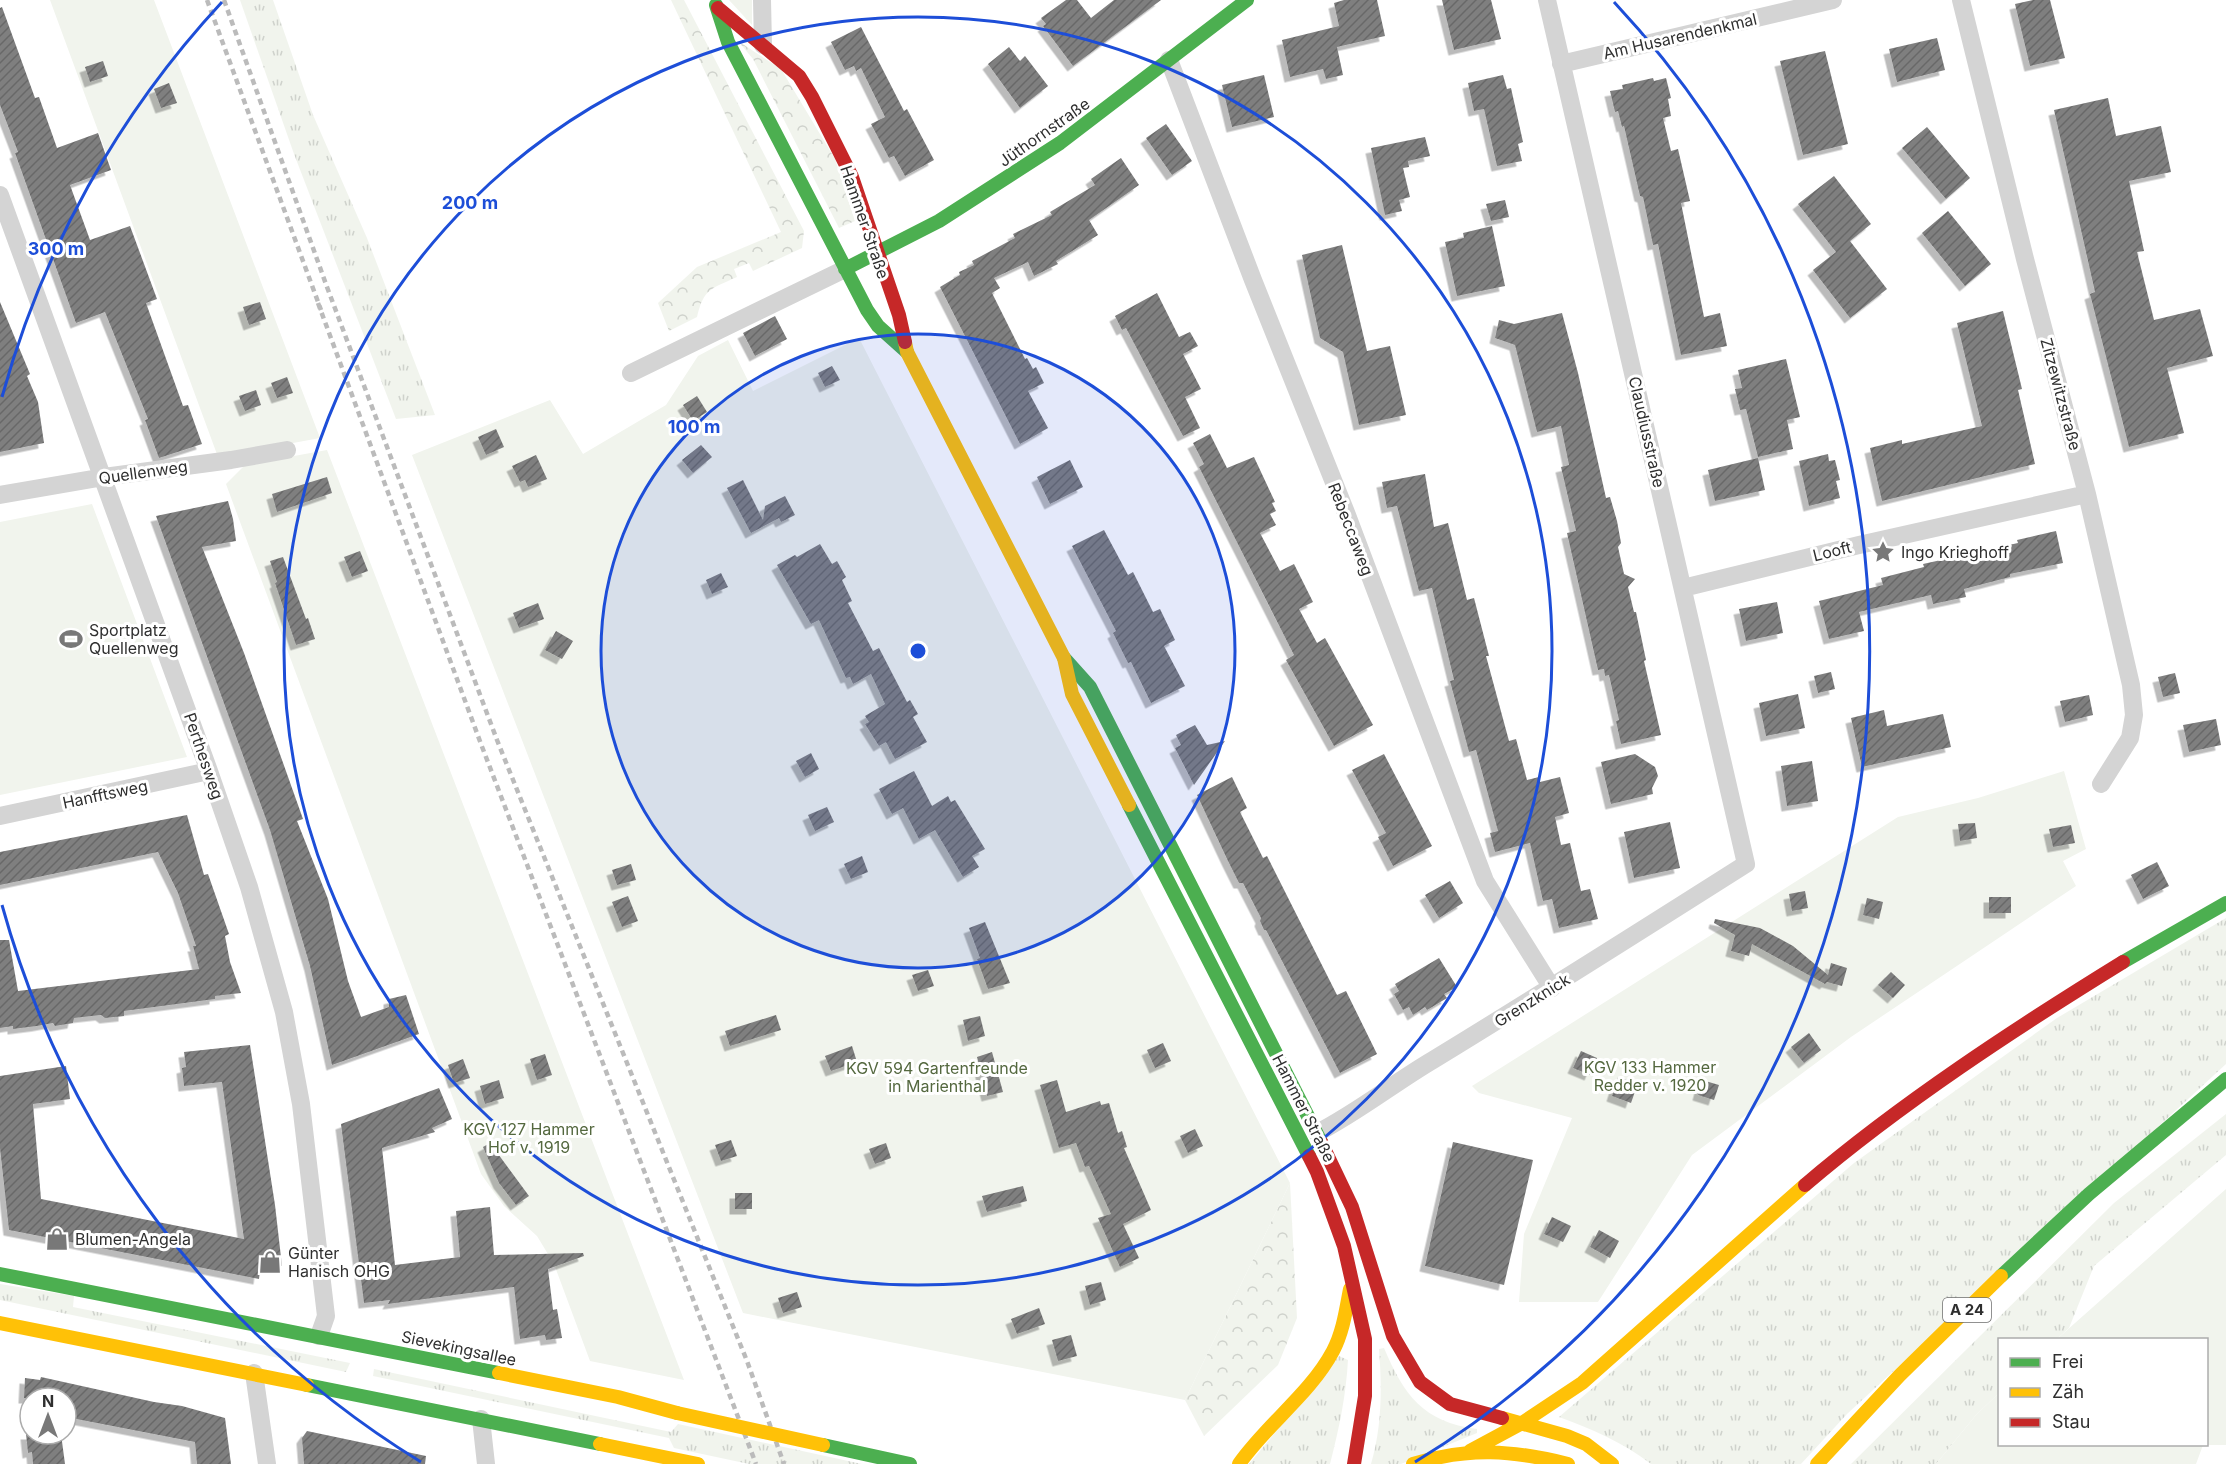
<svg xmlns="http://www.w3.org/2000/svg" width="2226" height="1464" font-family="Inter,sans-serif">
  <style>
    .grass { fill: url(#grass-tufts) }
    .forest { fill: url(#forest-crowns) }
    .garden { fill: #f1f4ed }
    .building { fill: url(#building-hatch); filter: url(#shadow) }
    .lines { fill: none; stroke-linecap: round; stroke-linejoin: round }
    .street { stroke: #d4d4d4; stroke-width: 18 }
    .fast { stroke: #4caf50; stroke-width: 14 }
    .slow { stroke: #ffc107; stroke-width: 14 }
    .jam { stroke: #c62828; stroke-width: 14 }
    .rail { stroke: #bbb; stroke-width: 4.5; stroke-dasharray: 6 4.5; stroke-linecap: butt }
    .slow-bridge { stroke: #ffc107; stroke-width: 14 }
    .ring { fill: none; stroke: #1d4ed8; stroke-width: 3 }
    .labels { text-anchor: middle; stroke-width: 6; stroke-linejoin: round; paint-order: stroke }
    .shield { fill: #fff; stroke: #6d6d6d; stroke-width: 1.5 }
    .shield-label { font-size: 15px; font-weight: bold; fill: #2f2f2f }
    .street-label { font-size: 16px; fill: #2f2f2f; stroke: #fff }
    .poi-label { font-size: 16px; fill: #2f2f2f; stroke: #fff; text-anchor: start }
    .park-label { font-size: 16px; fill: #54683f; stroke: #fff }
    .centre { fill: #1d4ed8; stroke: #fff; stroke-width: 3 }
    .ring-label { font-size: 18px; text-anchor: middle; font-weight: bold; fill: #1d4ed8; stroke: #fff; stroke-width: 6; stroke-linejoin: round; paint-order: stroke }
  </style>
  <defs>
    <pattern id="grass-tufts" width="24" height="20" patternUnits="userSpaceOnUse" patternTransform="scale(1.5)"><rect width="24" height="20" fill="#f1f4ed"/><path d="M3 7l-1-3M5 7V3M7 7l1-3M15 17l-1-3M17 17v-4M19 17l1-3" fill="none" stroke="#cfd2cc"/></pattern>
    <pattern id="forest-crowns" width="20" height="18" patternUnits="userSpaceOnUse" patternTransform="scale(1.5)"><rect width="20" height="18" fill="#f1f4ed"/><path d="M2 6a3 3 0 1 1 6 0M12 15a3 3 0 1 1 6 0" fill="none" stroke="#cfd2cc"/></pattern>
    <pattern id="building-hatch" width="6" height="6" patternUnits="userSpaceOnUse" patternTransform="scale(1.5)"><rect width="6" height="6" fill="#7f7f7f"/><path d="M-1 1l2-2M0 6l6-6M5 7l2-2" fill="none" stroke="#686868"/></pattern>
    <filter id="shadow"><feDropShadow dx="-5.5" dy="5.5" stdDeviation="0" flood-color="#0004"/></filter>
  </defs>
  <rect width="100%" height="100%" fill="#fff"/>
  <path class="grass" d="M240 0H273L313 115 367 238 435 415 396 419 294 154Z
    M2226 918V1064L1847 1414 1801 1464H1651C1623 1442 1591 1429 1559 1417L1854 1163 2057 1018Z
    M2226 1114V1155L2094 1266 2069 1328 2057 1339 2000 1340 1999 1393 1976 1415 1936 1464H1851L2114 1203Z
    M0 1284 74 1296 73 1307 350 1363 346 1372 0 1300Z
    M1384 1348C1404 1395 1423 1422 1477 1429V1433L1401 1464H1371C1382 1427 1382 1388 1379 1349Z
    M1339 1356 1348 1360C1346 1396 1339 1429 1330 1464H1249Z
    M374 1369 671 1432 678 1424 862 1464H749L674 1448 669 1438 373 1376Z"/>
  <path class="forest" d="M671 0H684L804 231 802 248 753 271 749 263 734 269 737 277C711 289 704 288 697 317L669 331 658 303 697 267 781 232Z
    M729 0H752V25Z
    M738 41 781 69 835 159 855 221 839 228 753 59Z
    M1290 1183 1297 1318 1278 1365 1204 1436 1185 1400Z"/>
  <path class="garden" d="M50 0H154L320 438 218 457Z
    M859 338 1290 1183 1185 1400 743 1313 412 455 550 400 583 454 666 405 698 356 728 340 753 391Z
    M327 450 684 1380 590 1361 554 1264 537 1236 504 1206 481 1174 226 484 245 465Z
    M92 504 187 757 0 795V522Z
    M2064 771 2086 849 2063 861 2076 886 1851 1037 1692 1155 1598 1302H1519L1524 1234 1572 1118 1479 1093 1472 1086 1898 817 1978 798Z
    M2226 1189V1445H2203L2196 1464H1936L1976 1415 1999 1393 2000 1444H2206V1340L2057 1339Z"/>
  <path class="building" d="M1066 0H1077L1091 18 1114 0H1161L1073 66 1043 26 1046 24 1041 18Z
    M1344 0H1377L1385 36 1337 47 1343 75 1326 79 1323 69 1290 77 1282 40 1339 26 1334 3Z
    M1442 0H1491L1501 39 1454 50Z
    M2033 0H2050L2065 58 2030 66 2015 4Z
    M2 7 35 98 39 97 57 148 98 133 111 170 70 185 90 240 130 226 157 299 146 303 183 406 188 405 202 444 159 458 145 420 148 419 105 312 76 323 15 153 18 152 0 105V8Z
    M861 27 904 111 907 109 934 160 905 176 894 156 889 158 871 124 885 117 861 68 856 71 854 66 845 70 831 42Z
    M1937 38 1945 70 1897 82 1889 49Z
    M1009 47 1020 61 1025 56 1048 86 1020 108 988 64Z
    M1825 51 1848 144 1803 155 1780 61Z
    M103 61 108 76 90 82 85 67Z
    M1264 75 1274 117 1232 127 1222 85Z
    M1503 75 1507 89 1511 88 1523 142 1518 144 1522 161 1497 166 1484 109 1474 111 1468 83Z
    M1653 78 1654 81 1666 78 1671 98 1668 99 1671 116 1663 118 1671 151 1678 149 1690 201 1681 203 1704 317 1720 313 1727 346 1681 355 1658 244 1653 245 1643 197 1640 196 1624 126 1622 127 1618 111 1615 112 1610 91 1623 89 1622 85Z
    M169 83 177 103 161 108 154 89Z
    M2108 98 2116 136 2161 126 2171 172 2129 181 2144 251 2137 252 2154 320 2200 309 2213 356 2167 368 2184 433 2129 447 2090 294 2095 292 2054 110Z
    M1166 124 1192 161 1172 175 1146 138Z
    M1927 127 1970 178 1946 199 1902 148Z
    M1425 137 1430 156 1408 161 1409 167 1403 168 1410 197 1399 200 1402 211 1385 215 1371 148Z
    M1121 158 1139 185 1089 220 1098 235 1056 261 1058 264 1034 276 1028 262 994 278 1000 288 992 293 1025 359 1027 358 1033 369 1036 367 1044 383 1028 391 1048 428 1020 444 940 287 960 275 959 272 974 265 972 261 1015 238 1013 234 1052 215 1050 212 1095 185 1091 179Z
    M1834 176 1871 224 1850 241 1887 289 1850 318 1813 270 1836 252 1798 204Z
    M1505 200 1509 217 1491 221 1486 204Z
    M1948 211 1991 264 1965 286 1922 233Z
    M1492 226 1505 286 1457 296 1445 242 1464 238 1463 233Z
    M1342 245 1367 351 1390 346 1406 415 1359 425 1343 352 1320 338 1302 255Z
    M1157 293 1179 337 1190 332 1198 346 1183 354 1201 389 1185 397 1200 428 1183 436 1126 328 1122 330 1115 316Z
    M0 302 30 374 27 376 38 402 44 443 0 452Z
    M260 302 266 319 249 325 243 307Z
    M2003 311 2022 389 2018 390 2035 464 1882 501 1870 448 1902 440V444L1982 426 1957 323Z
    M1562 313 1578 373 1606 498 1610 497 1617 521 1621 543 1618 547 1624 574 1635 579 1628 587 1634 612H1636L1646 660 1644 661 1661 735 1621 744 1616 721 1619 720 1609 675 1605 676 1604 669 1598 670 1567 533 1576 531 1561 467 1569 465 1561 426 1537 432 1515 345 1495 338 1499 320 1514 324Z
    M775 316 787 339 755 356 743 333Z
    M1786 359 1800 417 1787 420 1793 449 1758 457 1746 409 1740 410 1735 389 1742 388 1738 370Z
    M832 366 840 380 825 387 818 373Z
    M287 377 293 393 277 398 271 383Z
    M256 390 261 405 245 411 239 396Z
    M697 396 707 412 693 421 683 405Z
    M496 429 504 447 486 455 478 437Z
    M1210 434 1227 468 1254 457 1275 502 1272 503 1276 511 1270 514 1276 525 1260 533 1280 571 1294 564 1313 602 1299 609 1317 643 1325 638 1373 725 1334 746 1286 660 1294 655 1199 467 1204 464 1193 443Z
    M701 445 712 457 693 473 682 460Z
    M1828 454 1829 461 1835 460 1840 480 1836 481 1840 498 1809 506 1799 461Z
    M536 455 547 479 528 487 525 480 520 482 512 466Z
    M1758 458 1765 490 1715 501 1708 470Z
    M1070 460 1083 487 1050 504 1037 477Z
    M1425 474 1434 527 1448 523 1467 600 1474 598 1489 656H1486L1509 741 1516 739 1527 780 1539 777 1540 782 1560 777 1569 813 1555 817 1561 845 1570 843 1581 891 1590 889 1598 919 1559 928 1552 899 1543 901 1530 843 1495 852 1490 833 1498 831 1476 750 1469 752 1450 681 1454 680 1432 588 1419 591 1397 506 1387 508 1382 482Z
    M327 477 332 493 277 512 272 494Z
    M743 480 763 520 765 506 785 496 795 515 781 522 779 518 751 533 727 488Z
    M228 501 233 519 236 541 202 547 244 653 303 819 297 821 328 899 348 981 361 1017 389 1007V999L406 995 419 1034 332 1065 310 966 270 830 156 516Z
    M1104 530 1128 575 1133 572 1153 612 1160 609 1175 640 1164 646 1185 686 1151 703 1131 662 1128 663 1113 633 1116 631 1072 546Z
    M2056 531 2063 563 2010 574V577L1964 589 1966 597 1933 604 1931 595 1859 612 1864 631 1829 639 1819 601 1883 585 1881 578 1924 567 1923 564 2018 543 2017 540Z
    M820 544 832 564 837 561 846 577 842 580 852 601 848 603 873 651 879 648 907 702 910 700 918 714 913 717 927 742 895 759 886 742 879 746 865 724 869 722 865 716 885 704 871 674 853 684 850 677 846 678 819 620 811 624 777 565 795 555 797 557Z
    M360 551 368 571 352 577 344 557Z
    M283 557 306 619 308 618 315 639 296 645 275 583 277 582 270 561Z
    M721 573 728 587 712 594 706 580Z
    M1777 602 1783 633 1746 641 1739 609Z
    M538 603 544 619 519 628 513 613Z
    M556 631 573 641 562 659 545 650Z
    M1831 672 1835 689 1818 693 1814 676Z
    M2175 673 2180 693 2163 697 2158 677Z
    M1798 694 1805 728 1766 736 1759 703Z
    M2089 695 2093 715 2065 722 2060 701Z
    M1884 710 1887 726 1943 714 1951 747 1862 767 1851 718Z
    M2216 719 2221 745 2189 752 2183 725Z
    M1195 725 1207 745 1225 741 1194 785 1175 748 1181 745 1176 735Z
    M811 753 819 769 805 777 796 761Z
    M1384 754 1432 846 1393 866 1378 837 1386 833 1352 770Z
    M1635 754 1655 767 1658 776 1652 788 1653 794 1611 804 1601 762Z
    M1812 761 1818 801 1787 806 1781 766Z
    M914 771 932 806 948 796 951 802 955 800 985 849 972 856 979 867 963 877 935 830 919 839 903 808 892 814 879 789Z
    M1232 777 1247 808 1240 812 1263 858 1267 856 1337 995 1346 991 1377 1054 1340 1073 1266 930H1264L1260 921 1261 918 1243 883H1239L1228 861 1197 795Z
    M827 807 834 822 815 831 808 815Z
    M187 815 204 875 208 874 229 934 225 936 230 962 241 993 215 996V999L124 1011V1016L105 1018 101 1015 74 1018 73 1023 55 1026 53 1023 37 1026 13 1029V1026L0 1028V940H9L18 991 199 969 193 946H196L178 893 158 852 0 885V852Z
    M1670 822 1680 868 1634 878 1624 832Z
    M1975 823 1977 838 1960 841 1958 824Z
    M2071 825 2075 843 2053 847 2049 829Z
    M862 856 868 872 851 879 844 864Z
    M2157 862 2169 886 2143 899 2131 875Z
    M631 864 636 880 617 885 612 870Z
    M1450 881 1463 903 1439 918 1425 895Z
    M1805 891 1808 908 1792 911 1789 894Z
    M628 896 638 921 622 927 612 902Z
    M1989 897H2011V913H1989Z
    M1867 898 1883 902 1879 919 1863 915Z
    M1715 919 1760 928 1793 946 1828 975 1831 963 1847 968 1842 986 1827 982 1825 984 1752 944 1749 956 1731 951 1735 935 1714 923Z
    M985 922 1010 983 988 989 977 959 980 958 969 928Z
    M1439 958 1457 987 1444 994 1447 998 1427 1010 1425 1007 1413 1015 1409 1007 1403 1010 1394 994 1399 991 1395 984Z
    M928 970 934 986 918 991 912 975Z
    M1891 972 1905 985 1893 998 1878 985Z
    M776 1015 781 1030 730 1046 725 1031Z
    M980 1016 985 1036 968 1041 963 1020Z
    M1809 1033 1821 1050 1804 1063 1791 1047Z
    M1163 1043 1171 1061 1155 1068 1147 1050Z
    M250 1045 275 1205 282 1266 261 1262 259 1279 9 1230 0 1148V1076L66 1066 70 1099 33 1104 41 1199 244 1239 222 1082 184 1086 182 1068 186 1067 184 1052Z
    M852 1046 857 1062 831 1071 825 1056Z
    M1581 1051 1597 1058 1590 1075 1573 1068Z
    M992 1052 1003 1092 987 1096 977 1057Z
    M545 1054 552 1075 537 1080 530 1059Z
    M463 1059 470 1078 454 1083 448 1065Z
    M1618 1077 1638 1083 1631 1103 1612 1096Z
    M499 1080 504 1098 485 1104 480 1086Z
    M1057 1080 1066 1112 1100 1101 1101 1105 1109 1103 1118 1133 1122 1131 1127 1147 1124 1148 1151 1210 1123 1224 1139 1258 1120 1267 1098 1218 1111 1214 1089 1166 1085 1167 1076 1143 1059 1148 1040 1085Z
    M1702 1080 1719 1085 1714 1100 1698 1095Z
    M439 1088 452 1119 432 1128 435 1132 382 1148 395 1265 460 1257 456 1211 490 1207 494 1255 583 1253 584 1256 548 1269 553 1310 557 1309 562 1338 546 1340 545 1335 520 1339 514 1287 388 1304 390 1300 364 1303 341 1124Z
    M1195 1129 1203 1146 1188 1153 1180 1136Z
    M731 1140 737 1156 721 1161 715 1145Z
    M1453 1142 1533 1160 1504 1285 1425 1266Z
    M490 1143 529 1196 516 1205 499 1183 483 1147Z
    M886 1143 891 1158 875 1164 869 1149Z
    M1023 1186 1027 1201 987 1212 982 1196Z
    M735 1193H752V1209H735Z
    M1552 1217 1571 1226 1563 1242 1544 1234Z
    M1599 1230 1619 1241 1610 1258 1590 1247Z
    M1101 1282 1106 1300 1090 1305 1085 1286Z
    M797 1292 802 1307 783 1313 778 1298Z
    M1039 1308 1045 1324 1017 1334 1011 1319Z
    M1071 1335 1077 1356 1058 1361 1052 1340Z
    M41 1377 154 1402 182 1406 225 1418 231 1464H197L195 1442 66 1417V1398H24L25 1378 40 1380Z
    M307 1431 426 1456 425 1464H304L302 1438Z
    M26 1434H61L65 1464H33L32 1452 28 1453Z"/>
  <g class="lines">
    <path class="street" d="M762 0 763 45
      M1961 0 2025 259 2087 494 2131 685 2134 715 2130 738 2101 784
      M1169 60 1253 280 1347 515 1485 881 1552 988
      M1561 64 1833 0
      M0 195 209 771 249 887 284 1012 301 1104 326 1316 319 1336
      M631 373 845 269
      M0 495 104 477 231 460 287 450
      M1683 588 1859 545 2087 494
      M0 816 209 771
      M1317 1133C1358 1112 1394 1083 1433 1060 1538 996 1642 930 1746 864L1547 0
      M254 1373 267 1464
      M481 1419 486 1464"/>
    <path class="fast" d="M716 5 728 42 867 310 878 326 907 352
      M845 269 939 221 1060 143 1247 0
      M1064 658 1090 687 1321 1142
      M1129 805 1309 1156
      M2123 962 2226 903
      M0 1274 499 1373
      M2001 1276 2089 1194 2226 1079
      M307 1385 600 1444
      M823 1445 910 1464"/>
    <path class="slow" d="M905 342 907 352 1064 658 1072 694 1129 805
      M0 1323 307 1385
      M499 1373 618 1397 677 1413
      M1502 1418 1567 1436 1586 1444 1612 1464
      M600 1444 698 1464
      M1470 1451 1522 1423 1582 1383 1805 1185
      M1239 1464C1267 1424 1310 1394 1333 1351 1343 1332 1346 1310 1350 1289
      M1413 1464C1469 1447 1512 1450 1568 1464
      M1817 1464 1900 1375 2001 1276"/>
    <path class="jam" d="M718 8 799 76 812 97 852 177 899 315 905 342
      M1321 1142 1352 1207 1393 1336 1420 1382 1450 1404 1502 1418
      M1309 1156 1317 1172 1344 1246 1365 1339V1396L1354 1464
      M1805 1185C1901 1103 2016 1028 2123 962"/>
    <path class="rail" d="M207 0 321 310
      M224 0 327 287 497 740 747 1361 784 1464
      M318 303 481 744 756 1464"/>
    <path class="slow-bridge" d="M677 1413 823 1445"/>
  </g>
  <circle cx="918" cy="651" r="317" fill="#1d4ed8" fill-opacity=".12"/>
  <g class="ring">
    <circle cx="918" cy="651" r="317"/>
    <circle cx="918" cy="651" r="634"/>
    <path d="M421 1462A951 951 0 0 1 2 905M2 397A951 951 0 0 1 222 2M1614 2A951 951 0 0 1 1415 1462"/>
  </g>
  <defs>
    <g id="sight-bare" transform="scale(1.8)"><path d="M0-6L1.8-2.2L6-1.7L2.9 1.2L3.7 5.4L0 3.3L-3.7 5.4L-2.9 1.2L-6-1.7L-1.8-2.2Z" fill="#787878" stroke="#fff" stroke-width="2.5" paint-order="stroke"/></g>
    <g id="stadium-bare" transform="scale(1.8)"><path d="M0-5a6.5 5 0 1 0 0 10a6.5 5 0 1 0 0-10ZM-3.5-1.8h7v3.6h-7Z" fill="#787878" stroke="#fff" stroke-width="2.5" paint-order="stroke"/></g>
    <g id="shop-bare" transform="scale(1.8)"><path d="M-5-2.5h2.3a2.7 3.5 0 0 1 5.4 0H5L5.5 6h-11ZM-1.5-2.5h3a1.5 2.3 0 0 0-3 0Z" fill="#787878" stroke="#fff" stroke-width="2.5" paint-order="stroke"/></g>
  </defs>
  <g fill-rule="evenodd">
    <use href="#sight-bare" x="1883" y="552"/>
    <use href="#stadium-bare" x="71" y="639"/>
    <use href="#shop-bare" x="57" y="1239"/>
    <use href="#shop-bare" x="270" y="1262"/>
  </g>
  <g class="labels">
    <rect class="shield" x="1943" y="1298" width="48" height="24" rx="4.5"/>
    <g class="shield-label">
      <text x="1967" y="1315">A 24</text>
    </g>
    <g class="street-label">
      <text transform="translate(1680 36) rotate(-13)" y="6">Am Husarendenkmal</text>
      <text transform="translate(1044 132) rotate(-35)" y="6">Jüthornstraße</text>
      <text transform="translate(865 222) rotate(71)" y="6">Hammer Straße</text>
      <text transform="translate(2061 394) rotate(75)" y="6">Zitzewitzstraße</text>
      <text transform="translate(1647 432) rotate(77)" y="6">Claudiusstraße</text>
      <text transform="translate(143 472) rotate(-8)" y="6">Quellenweg</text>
      <text transform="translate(1351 529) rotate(69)" y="6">Rebeccaweg</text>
      <text transform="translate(1832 551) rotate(-14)" y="6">Looft</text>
      <text transform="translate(204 756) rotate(71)" y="6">Perthesweg</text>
      <text transform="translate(105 794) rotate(-12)" y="6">Hanfftsweg</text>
      <text transform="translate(1532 1000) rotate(-32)" y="6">Grenzknick</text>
      <text transform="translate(1304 1108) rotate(63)" y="6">Hammer Straße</text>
      <text transform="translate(459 1348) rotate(12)" y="6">Sievekingsallee</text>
    </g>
    <g class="poi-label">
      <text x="1901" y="558">Ingo Krieghoff</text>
      <text x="89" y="636">Sportplatz<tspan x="89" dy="18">Quellenweg</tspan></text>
      <text x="75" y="1245">Blumen-Angela</text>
      <text x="288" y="1259">Günter<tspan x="288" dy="18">Hanisch OHG</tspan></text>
    </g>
    <g class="park-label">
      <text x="1650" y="1073">KGV 133 Hammer<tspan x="1650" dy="18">Redder v. 1920</tspan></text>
      <text x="937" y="1074">KGV 594 Gartenfreunde<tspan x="937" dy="18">in Marienthal</tspan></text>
      <text x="529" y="1135">KGV 127 Hammer<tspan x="529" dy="18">Hof v. 1919</tspan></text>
    </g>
  </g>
  <circle cx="918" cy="651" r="9" class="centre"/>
  <g class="ring-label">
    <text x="470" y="209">200 m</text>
    <text x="56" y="255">300 m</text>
    <text x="694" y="433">100 m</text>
  </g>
  <rect x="1998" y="1338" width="210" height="108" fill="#ffffff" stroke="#acacac" stroke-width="1.5"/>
  <rect x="2010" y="1358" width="30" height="9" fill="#4caf50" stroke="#acacac" stroke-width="1.5"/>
  <text x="2052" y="1368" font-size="18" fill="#2f2f2f">Frei</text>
  <rect x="2010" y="1388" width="30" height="9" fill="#ffc107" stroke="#acacac" stroke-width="1.5"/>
  <text x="2052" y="1398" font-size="18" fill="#2f2f2f">Zäh</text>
  <rect x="2010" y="1418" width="30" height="9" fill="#c62828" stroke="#acacac" stroke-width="1.5"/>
  <text x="2052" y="1428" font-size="18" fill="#2f2f2f">Stau</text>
  <g transform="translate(48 1416)"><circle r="28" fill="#ffffff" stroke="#acacac" stroke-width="1.5"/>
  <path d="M0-4.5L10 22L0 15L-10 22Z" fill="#787878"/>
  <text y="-9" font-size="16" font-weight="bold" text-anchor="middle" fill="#2f2f2f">N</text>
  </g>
</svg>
